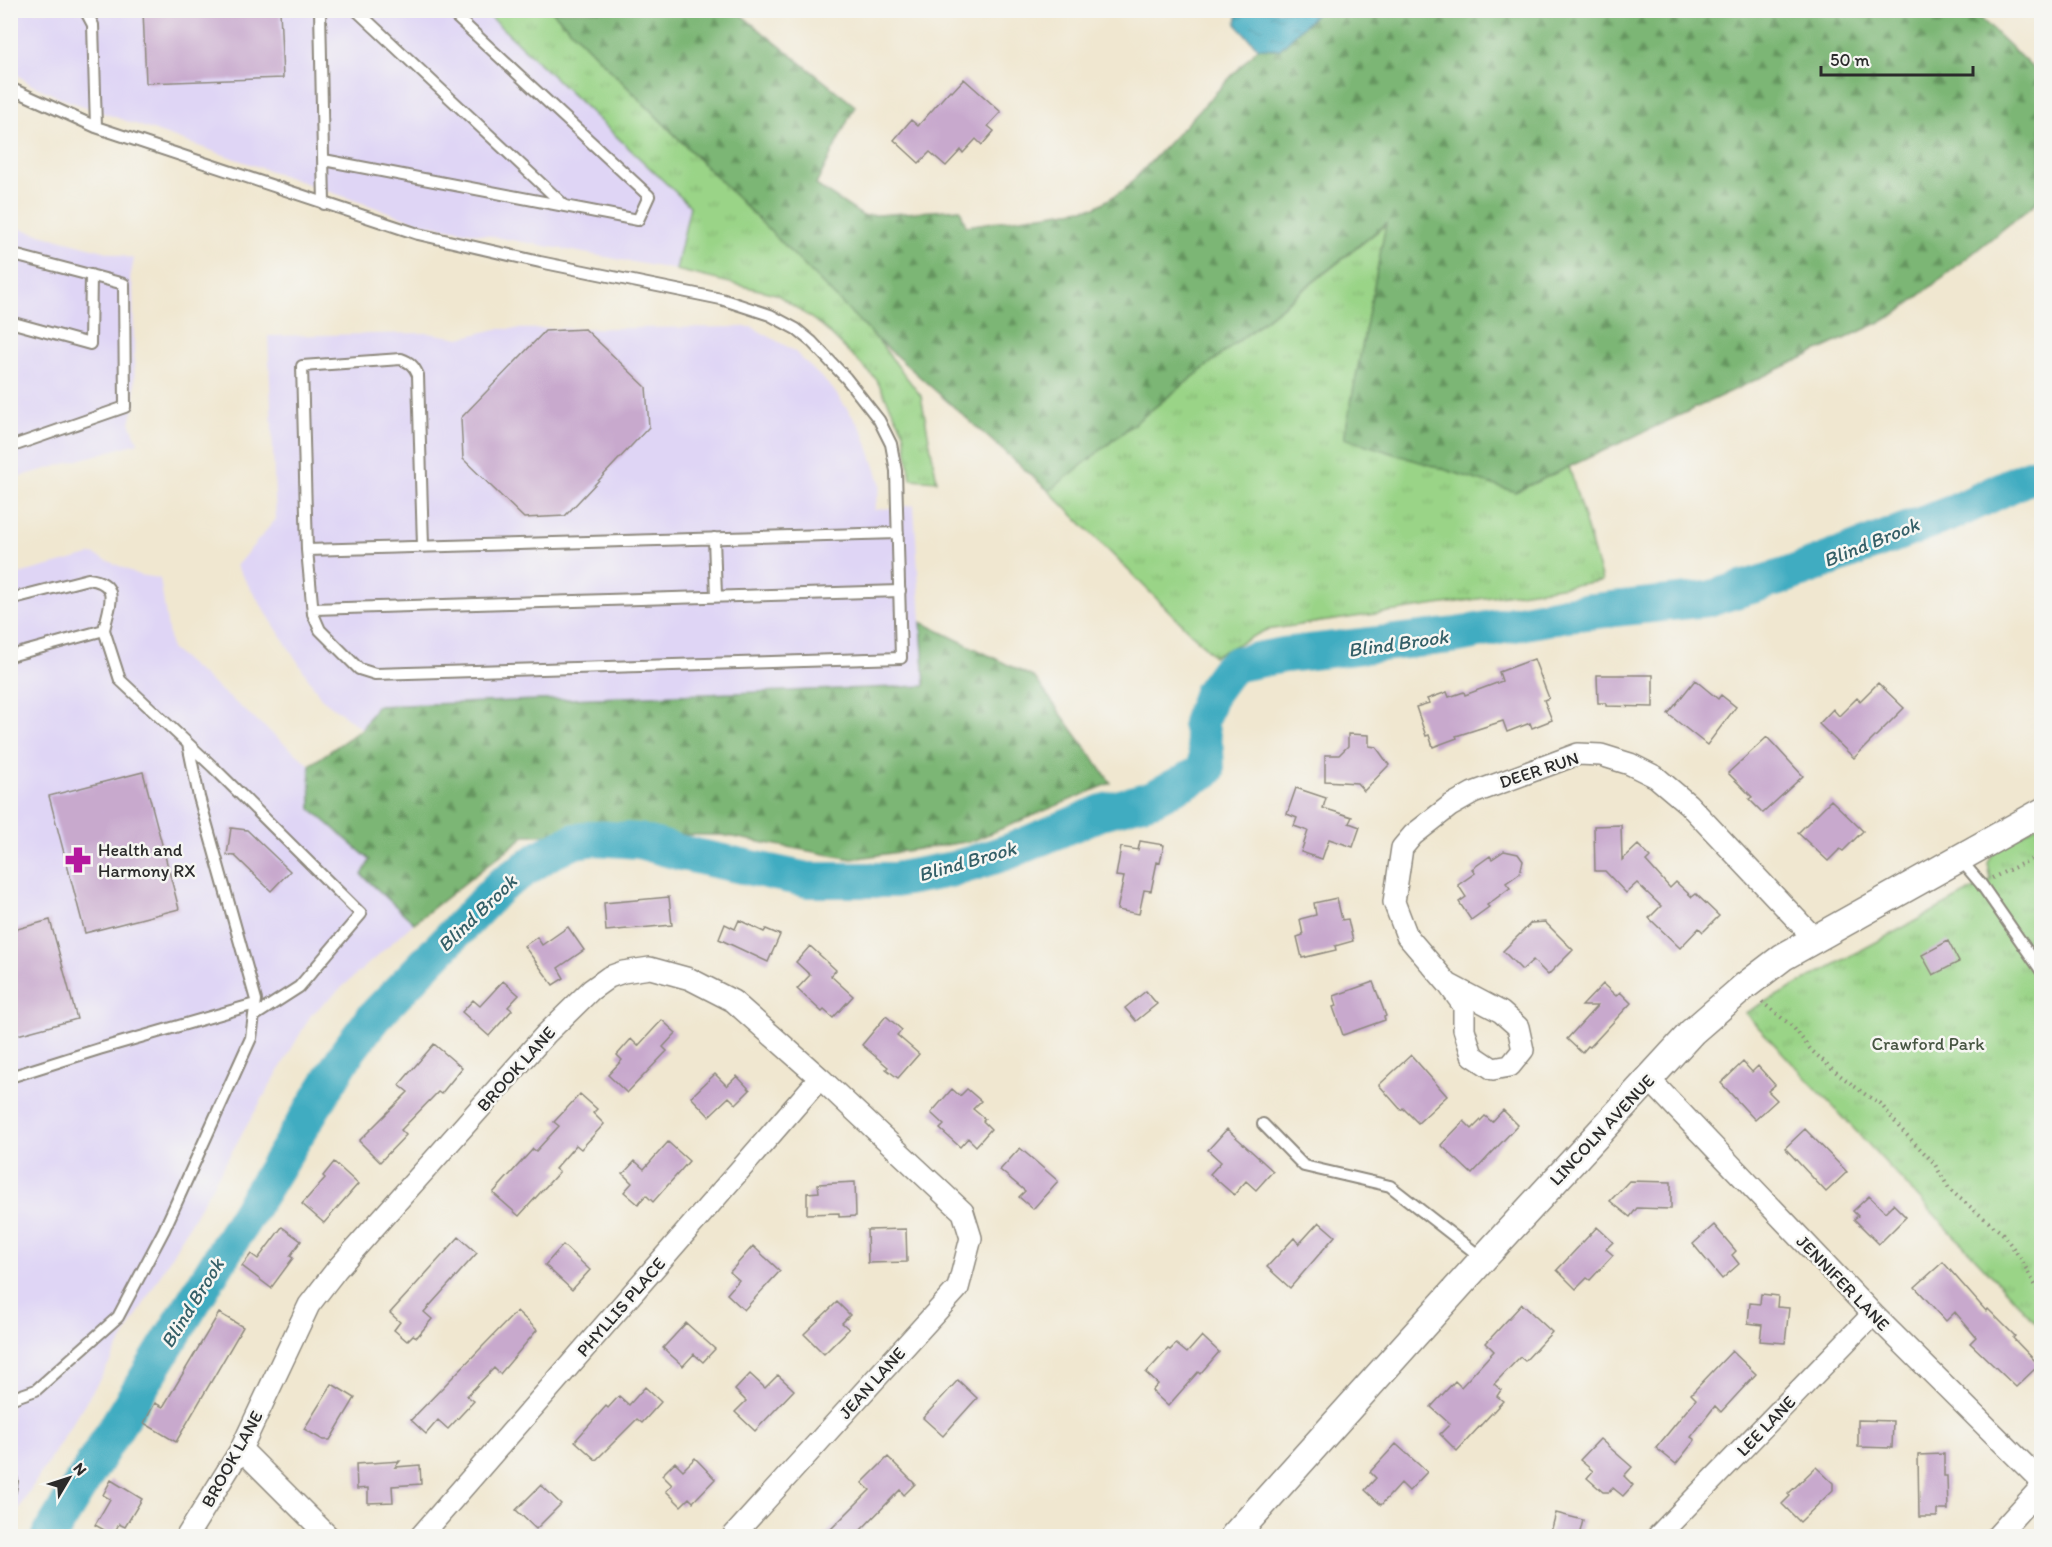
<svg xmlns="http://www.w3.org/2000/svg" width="2052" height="1547" font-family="Itim,sans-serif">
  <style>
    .built { fill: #dfd5f5 }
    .grass { fill: url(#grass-tufts); stroke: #628059; stroke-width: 1.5 }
    .forest { fill: url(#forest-firs); stroke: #537050; stroke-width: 1.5 }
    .water { fill: url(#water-ripples); stroke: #366c76; stroke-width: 1.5 }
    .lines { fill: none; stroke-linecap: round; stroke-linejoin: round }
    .river { stroke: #41acc1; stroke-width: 36 }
    .building { fill: #c8a9cd }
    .service-casing { stroke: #8e897e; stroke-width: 14 }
    .minor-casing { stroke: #8e897e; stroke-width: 24 }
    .tertiary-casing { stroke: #8e897e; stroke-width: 30 }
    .path { stroke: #8e897e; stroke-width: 4; stroke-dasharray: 1.5 4.5; stroke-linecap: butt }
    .service { stroke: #fff; stroke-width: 10 }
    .minor { stroke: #fff; stroke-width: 21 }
    .tertiary { stroke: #fff; stroke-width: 27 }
    .labels { text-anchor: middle; stroke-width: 5; stroke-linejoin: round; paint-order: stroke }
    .street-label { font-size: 18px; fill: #2b2b2b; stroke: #f6f6f2 }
    .poi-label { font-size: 18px; fill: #2b2b2b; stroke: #f6f6f2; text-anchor: start }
    .park-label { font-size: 18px; fill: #475542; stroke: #f6f6f2 }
    .water-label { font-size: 20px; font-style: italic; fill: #345f67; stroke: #f6f6f2 }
  </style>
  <defs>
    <pattern id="grass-tufts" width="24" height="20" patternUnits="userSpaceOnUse" patternTransform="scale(1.5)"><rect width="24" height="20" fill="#9ad487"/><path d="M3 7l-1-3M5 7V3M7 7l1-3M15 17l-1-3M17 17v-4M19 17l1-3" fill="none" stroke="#85b675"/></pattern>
    <pattern id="forest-firs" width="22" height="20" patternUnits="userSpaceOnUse" patternTransform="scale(1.5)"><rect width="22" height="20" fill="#7bb674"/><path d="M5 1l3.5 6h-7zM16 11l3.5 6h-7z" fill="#65945f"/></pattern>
    <pattern id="water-ripples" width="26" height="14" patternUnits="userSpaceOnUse" patternTransform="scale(1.5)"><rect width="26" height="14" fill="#41acc1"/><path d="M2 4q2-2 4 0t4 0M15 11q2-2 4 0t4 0" fill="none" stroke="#378c9d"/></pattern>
  </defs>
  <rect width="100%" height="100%" fill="#f6f6f2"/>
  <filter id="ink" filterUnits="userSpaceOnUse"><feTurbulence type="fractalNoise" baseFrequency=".0167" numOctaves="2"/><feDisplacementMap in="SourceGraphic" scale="12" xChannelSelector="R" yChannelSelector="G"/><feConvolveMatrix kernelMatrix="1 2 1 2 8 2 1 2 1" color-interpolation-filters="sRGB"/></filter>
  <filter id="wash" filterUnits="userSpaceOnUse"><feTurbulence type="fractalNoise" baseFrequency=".008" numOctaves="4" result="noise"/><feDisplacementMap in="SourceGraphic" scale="24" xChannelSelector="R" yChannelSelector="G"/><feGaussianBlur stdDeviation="1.35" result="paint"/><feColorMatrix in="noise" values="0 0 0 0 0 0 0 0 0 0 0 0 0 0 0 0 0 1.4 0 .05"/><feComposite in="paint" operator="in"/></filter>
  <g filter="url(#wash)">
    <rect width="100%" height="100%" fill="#f0e7d0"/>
    <path class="built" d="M10 11H552L877 339 921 396 937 481 911 479 904 432 876 379 821 325 776 294 687 272 420 223 63 99 30 84 11 70Z
      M10 226 134 259 130 279 133 287 135 405 130 422 138 443 11 479Z
      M752 327 793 350 832 388 863 431 881 485 874 510 914 505 925 686 377 706 362 729 321 698 236 566 276 519 268 336 428 333 460 338 496 329Z
      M93 554 139 575 160 578 171 649 310 765 311 809 370 860 362 875 414 923 311 1015 100 1379 11 1521V576Z"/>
    <path class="grass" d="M484 11H552L877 339 921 396 937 481 911 479 904 432 876 379 821 325 776 294 676 270 690 206Z
      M1387 224 1515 492 1569 466 1602 581 1266 630 1214 656 1049 491Z
      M2041 824V1328L1745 1013 1991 880 1988 863 1995 848Z"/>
    <path class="forest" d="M552 11H736L855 106 816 185 863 216 960 209 966 226 1096 207 1124 190 1258 48 1280 49 1319 11H1973L2041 76V199L1895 315 1515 492 1344 438 1386 224 1049 491 877 339Z
      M921 622 1035 678 1111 783 972 841 852 859 722 835H526L414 923 362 875 370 860 311 809 310 765 362 729 376 706 925 686Z"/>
    <path class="water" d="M1238 11V10L1319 11 1280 49 1258 48 1236 24Z"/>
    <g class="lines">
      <path class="river" d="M49 1536 348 1051 374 1017 501 885 547 854 575 841 595 838 639 841 681 853 808 880H895L954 869 1008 852 1102 812 1153 798 1207 770 1206 750 1200 723 1211 693 1227 671 1237 664 1284 655 1457 635 1566 614 1708 599 1785 576 1957 511 2024 479 2042 473"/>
    </g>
    <g id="blocks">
      <path class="building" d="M143 10H280L283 78 146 83Z
        M964 79 1001 112 988 126 994 131 982 145 976 139 963 153 961 150 946 166 930 152 919 163 894 140 911 120 918 126 950 90 952 92Z
        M585 329 646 387 649 427 565 516 524 518 463 459 461 418 545 331Z
        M1534 659 1549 698 1544 700 1552 720 1532 728 1530 723 1507 732 1503 721 1456 736 1457 738 1433 747 1429 735 1426 736 1416 707 1429 703 1427 699 1447 692 1449 697 1464 692 1465 695 1502 681 1499 672Z
        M1597 675H1653V707L1606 706V703H1598Z
        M1695 680 1718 699 1721 695 1736 707 1707 745 1668 714Z
        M1878 683 1904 708 1854 758 1819 724 1833 709 1839 716 1857 698 1860 701Z
        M1348 734 1369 735V746L1376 747 1389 765 1364 791 1357 783 1325 781V755H1339L1348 746Z
        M1767 737 1803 776 1763 813 1749 799 1752 797 1728 773Z
        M143 772 179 909 85 933 49 796Z
        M1296 788 1326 798 1323 808 1352 817 1349 823 1360 827 1353 847 1329 839 1322 859 1301 852 1308 831 1294 826 1297 818 1287 814Z
        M1831 800 1863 831 1843 851 1840 849 1828 861 1798 833Z
        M1621 825 1622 860 1638 845 1650 857 1646 861 1670 888 1676 882 1692 897 1696 894 1719 916 1703 932 1699 928 1680 948 1649 918 1661 906 1637 883 1626 893 1605 871H1595L1594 826Z
        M231 828 247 830 290 871 271 891 235 856 227 855Z
        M1140 841 1164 845 1160 863 1157 862 1151 891 1144 890 1139 914 1117 910 1124 877 1116 876 1121 847 1138 850Z
        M1504 851 1518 854 1523 861 1520 873 1506 883 1510 888 1487 905 1489 907 1471 920 1459 902 1466 897 1458 885 1475 873 1472 869 1490 856 1492 859Z
        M669 897 672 925 606 931 604 903Z
        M1337 898 1342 920 1348 919 1353 941 1335 946 1336 950 1302 958 1297 937 1303 935 1300 919 1316 915 1314 903Z
        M50 920 77 1019 10 1037V931Z
        M739 920 764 932 766 929 780 935 768 962 719 939 725 924 735 929Z
        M1545 922 1573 950 1548 975 1533 960 1522 970 1503 951 1531 923Z
        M568 927 584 950 558 968 564 978 553 985 524 946 537 937 542 945Z
        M1948 941 1959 962 1933 975 1922 955Z
        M810 946 836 970 831 976 853 996 833 1018 824 1010 822 1012 797 989 810 975 796 962Z
        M503 981 519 995 508 1007 512 1010 489 1036 462 1012 473 1000 480 1006Z
        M1373 982 1386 1016 1384 1017 1385 1020 1343 1035 1333 1007 1337 1006 1334 996Z
        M1603 984 1616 996 1620 992 1631 1003 1590 1047 1588 1046 1582 1053 1567 1039 1597 1006H1582Z
        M1146 991 1157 1004 1136 1021 1125 1008Z
        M886 1016 902 1030 897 1035 919 1054 898 1078 886 1069 888 1067 862 1045Z
        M662 1020 676 1033 663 1047 667 1051 627 1093 608 1075 622 1060 617 1055 631 1039 638 1046Z
        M434 1044 462 1068 441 1094 438 1092 401 1130 406 1135 380 1162 359 1141 408 1092 399 1085Z
        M1411 1055 1447 1096 1418 1123 1403 1108 1401 1110 1379 1085Z
        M1743 1062 1752 1072 1758 1066 1775 1085 1768 1091 1777 1100 1755 1120 1721 1083Z
        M715 1074 727 1086 737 1076 750 1090 736 1104 729 1097 709 1116 691 1097Z
        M952 1089 960 1096 967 1089 981 1101 973 1109 985 1119 983 1121 991 1129 976 1146 968 1138 960 1147 940 1129 944 1125 931 1113Z
        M580 1094 597 1109 593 1113 604 1124 581 1149 576 1145 555 1169 559 1172 519 1216 493 1193 533 1149 536 1151 559 1126 554 1122Z
        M1503 1110 1518 1125 1472 1174 1441 1145 1464 1121 1472 1129 1485 1116 1492 1122Z
        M1227 1129 1273 1171 1256 1190 1246 1181 1234 1195 1210 1174 1221 1162 1208 1150Z
        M1805 1129 1847 1172 1826 1192 1785 1148Z
        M668 1142 689 1161 653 1202 646 1195 638 1204 624 1192 632 1183 623 1174 635 1161 644 1169Z
        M1020 1148 1058 1181 1033 1209 1019 1197 1025 1191 1000 1170Z
        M334 1162 358 1184 324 1223 302 1204 325 1178 323 1176Z
        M1629 1181 1671 1182V1209L1637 1208 1630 1217 1610 1201Z
        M855 1182 856 1216 839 1217V1213L807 1214V1193L819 1192 818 1184Z
        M1869 1196 1885 1212 1893 1204 1906 1217 1879 1244 1854 1219 1858 1216 1853 1211Z
        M1319 1222 1335 1236 1290 1288 1267 1267 1294 1238 1299 1244Z
        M1714 1225 1736 1251 1732 1255 1739 1264 1722 1279 1693 1244Z
        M282 1227 301 1241 290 1256 293 1258 271 1288 242 1266 251 1254 258 1259Z
        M1597 1227 1613 1242 1606 1249 1613 1255 1590 1280 1587 1278 1576 1289 1557 1270Z
        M906 1229 907 1262 868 1263 867 1230Z
        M459 1237 477 1253 424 1312 432 1319 417 1337 413 1335 407 1341 394 1330 400 1322 390 1313Z
        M563 1245 590 1270 572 1290 545 1265Z
        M753 1246 780 1271 744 1310 727 1294 739 1280 730 1272Z
        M1943 1262 1986 1311 1988 1309 2015 1336 2013 1338 2039 1365 2016 1387 1970 1343 1976 1337 1955 1312 1946 1321 1915 1287Z
        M1761 1294 1778 1296 1777 1307 1789 1308 1785 1343 1760 1341 1762 1325 1748 1323 1750 1303 1760 1304Z
        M837 1302 850 1315 842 1323 849 1329 824 1354 804 1334Z
        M1522 1304 1552 1332 1525 1361 1520 1357 1494 1384 1501 1390 1497 1396 1503 1401 1457 1451 1440 1434 1450 1424 1431 1407 1455 1381 1461 1387 1494 1351 1486 1343Z
        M517 1311 537 1330 500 1374 494 1368 467 1396 474 1401 448 1429 438 1420 426 1434 411 1420Z
        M219 1313 243 1327 176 1442 144 1423 155 1403 163 1407Z
        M686 1323 715 1349 703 1362 694 1354 683 1366 663 1348Z
        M1202 1336 1219 1352 1200 1374 1198 1372 1168 1406 1152 1391 1158 1384 1146 1373 1168 1349 1170 1350 1176 1344 1187 1353Z
        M1732 1351 1756 1374 1721 1412 1715 1406 1691 1437 1695 1440 1676 1464 1656 1448 1696 1399 1691 1394Z
        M750 1374 765 1388 778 1375 794 1390 755 1431 735 1412 746 1401 735 1390Z
        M958 1380 977 1398 943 1436 923 1418Z
        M332 1384 355 1398 330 1440H323L304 1429Z
        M645 1387 661 1402 642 1423 637 1419 596 1460 575 1441 606 1406 608 1408 619 1396 629 1405Z
        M1858 1420 1893 1421 1892 1448 1858 1447Z
        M1600 1439 1632 1467 1624 1476 1633 1485 1623 1496 1613 1488 1609 1492H1603L1587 1478 1593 1471 1580 1460Z
        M1396 1444 1427 1472 1409 1491 1401 1483 1381 1505 1365 1490 1376 1478 1370 1472Z
        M1944 1454V1476H1947L1948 1510H1937V1517H1919L1918 1455Z
        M888 1457 915 1484 904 1495 900 1490 855 1536H824L870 1490 862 1483Z
        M695 1458 715 1479 693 1502 689 1498 681 1506 666 1491 672 1485 662 1475 675 1462 683 1470Z
        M400 1461 395 1467 420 1465 421 1484 392 1486 393 1502 368 1503V1488L357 1489 356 1464Z
        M1816 1467 1833 1483V1490L1800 1522 1782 1504 1790 1496 1788 1494Z
        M111 1480 142 1499 125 1527 119 1524 113 1535 95 1525 110 1499 103 1495Z
        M541 1485 561 1504 536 1529 516 1510Z
        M1556 1513 1583 1520 1579 1536H1550Z"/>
    </g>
  </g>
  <g filter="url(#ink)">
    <use href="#blocks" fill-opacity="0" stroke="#8e897e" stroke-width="1.5"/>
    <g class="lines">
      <g class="service-casing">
        <path id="service" d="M85 10 93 25 96 127
          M320 10 324 204
          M356 10 565 206
          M10 88 96 127 418 234 540 262 721 299 770 315 796 329 812 342 846 378 879 420 891 444 896 471 901 658 375 674 359 669 320 630 313 614 307 550 302 366 401 359C410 362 414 366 418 375L423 546
          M324 160 638 220 649 196 449 10
          M10 254 124 284 125 407 10 447
          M10 322 90 344 91 275
          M714 538 716 596
          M307 550 898 533
          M10 599 88 579C122 583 109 606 104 630
          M313 609 900 591
          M10 656 104 630 120 680 213 767 361 914 299 987 254 1016
          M1959 858 1981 884 2042 972
          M10 1077 99 1049 255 1004
          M1263 1124 1304 1166 1390 1186 1482 1258
          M10 1399 36 1390 118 1317 164 1230 251 1038 256 1000 199 797 188 744
          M10 1473 12 1481 10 1491"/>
      </g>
      <g class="minor-casing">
        <path id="minor" d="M1448 984 1464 1006V1029L1472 1055 1493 1069 1510 1066 1523 1050 1518 1027 1501 1012 1448 984 1407 936 1394 902 1402 848 1413 835 1450 806 1473 793 1578 754 1601 755 1630 764 1656 777 1688 804 1814 938
          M1649 1079 1873 1314 2042 1482
          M241 1449 328 1536
          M187 1536 241 1449 309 1305 337 1269 546 1034 591 990 609 977 623 972 650 968 690 979 733 1001 820 1078 963 1212 971 1238 958 1288 733 1536
          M421 1536 820 1078
          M1658 1536 1873 1314
          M1997 1536 2042 1486"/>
      </g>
      <g class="tertiary-casing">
        <path id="tertiary" d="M1234 1536 1483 1259 1692 1032 1745 986 1783 957 2042 812"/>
      </g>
      <path class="path" d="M1992 878 2042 854
        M1762 1002 1793 1027 1811 1050 1837 1073 1866 1095 1880 1103 1899 1127 1934 1163 1950 1190 2003 1234 2021 1259 2042 1298"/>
      <use href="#service" class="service"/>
      <use href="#minor" class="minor"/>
      <use href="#tertiary" class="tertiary"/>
    </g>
  </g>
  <defs>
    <g id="pharmacy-bare" transform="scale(2.07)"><path d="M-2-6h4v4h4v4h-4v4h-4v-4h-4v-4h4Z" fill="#b5179e" stroke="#f6f6f2" stroke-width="2.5" paint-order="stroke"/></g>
  </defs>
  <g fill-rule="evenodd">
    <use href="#pharmacy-bare" x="78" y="860"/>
  </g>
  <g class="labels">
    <g class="street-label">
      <text transform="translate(1539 770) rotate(-18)" y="6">DEER RUN</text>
      <text transform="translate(516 1069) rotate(-48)" y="6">BROOK LANE</text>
      <text transform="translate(1602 1130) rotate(-47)" y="6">LINCOLN AVENUE</text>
      <text transform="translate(1843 1283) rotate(46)" y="6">JENNIFER LANE</text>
      <text transform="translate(621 1307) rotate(-49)" y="6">PHYLLIS PLACE</text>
      <text transform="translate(872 1383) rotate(-48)" y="6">JEAN LANE</text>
      <text transform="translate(1766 1426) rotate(-46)" y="6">LEE LANE</text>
      <text transform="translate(232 1459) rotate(-61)" y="6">BROOK LANE</text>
    </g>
    <g class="poi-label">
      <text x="98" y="856">Health and<tspan x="98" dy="21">Harmony RX</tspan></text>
    </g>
    <g class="park-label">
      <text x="1928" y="1050">Crawford Park</text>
    </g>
    <g class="water-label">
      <text transform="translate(1871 542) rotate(-22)" y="7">Blind Brook</text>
      <text transform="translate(1398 643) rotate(-8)" y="7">Blind Brook</text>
      <text transform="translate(967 861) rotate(-16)" y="7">Blind Brook</text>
      <text transform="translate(477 913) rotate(-44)" y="7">Blind Brook</text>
      <text transform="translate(192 1303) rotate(-58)" y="7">Blind Brook</text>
    </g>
  </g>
  <rect width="2052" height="1547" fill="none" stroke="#f6f6f2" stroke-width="36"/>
  <g transform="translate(69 1478) rotate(51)" stroke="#f6f6f2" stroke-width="4.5" paint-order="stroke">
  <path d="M0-4.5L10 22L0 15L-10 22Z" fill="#2b2b2b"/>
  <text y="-9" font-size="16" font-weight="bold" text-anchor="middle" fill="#2b2b2b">N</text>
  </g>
  <path d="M1821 66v9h152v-9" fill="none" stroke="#2b2b2b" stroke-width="3"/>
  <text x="1830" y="66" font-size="18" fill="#2b2b2b" stroke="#f6f6f2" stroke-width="4.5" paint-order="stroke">50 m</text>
</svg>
